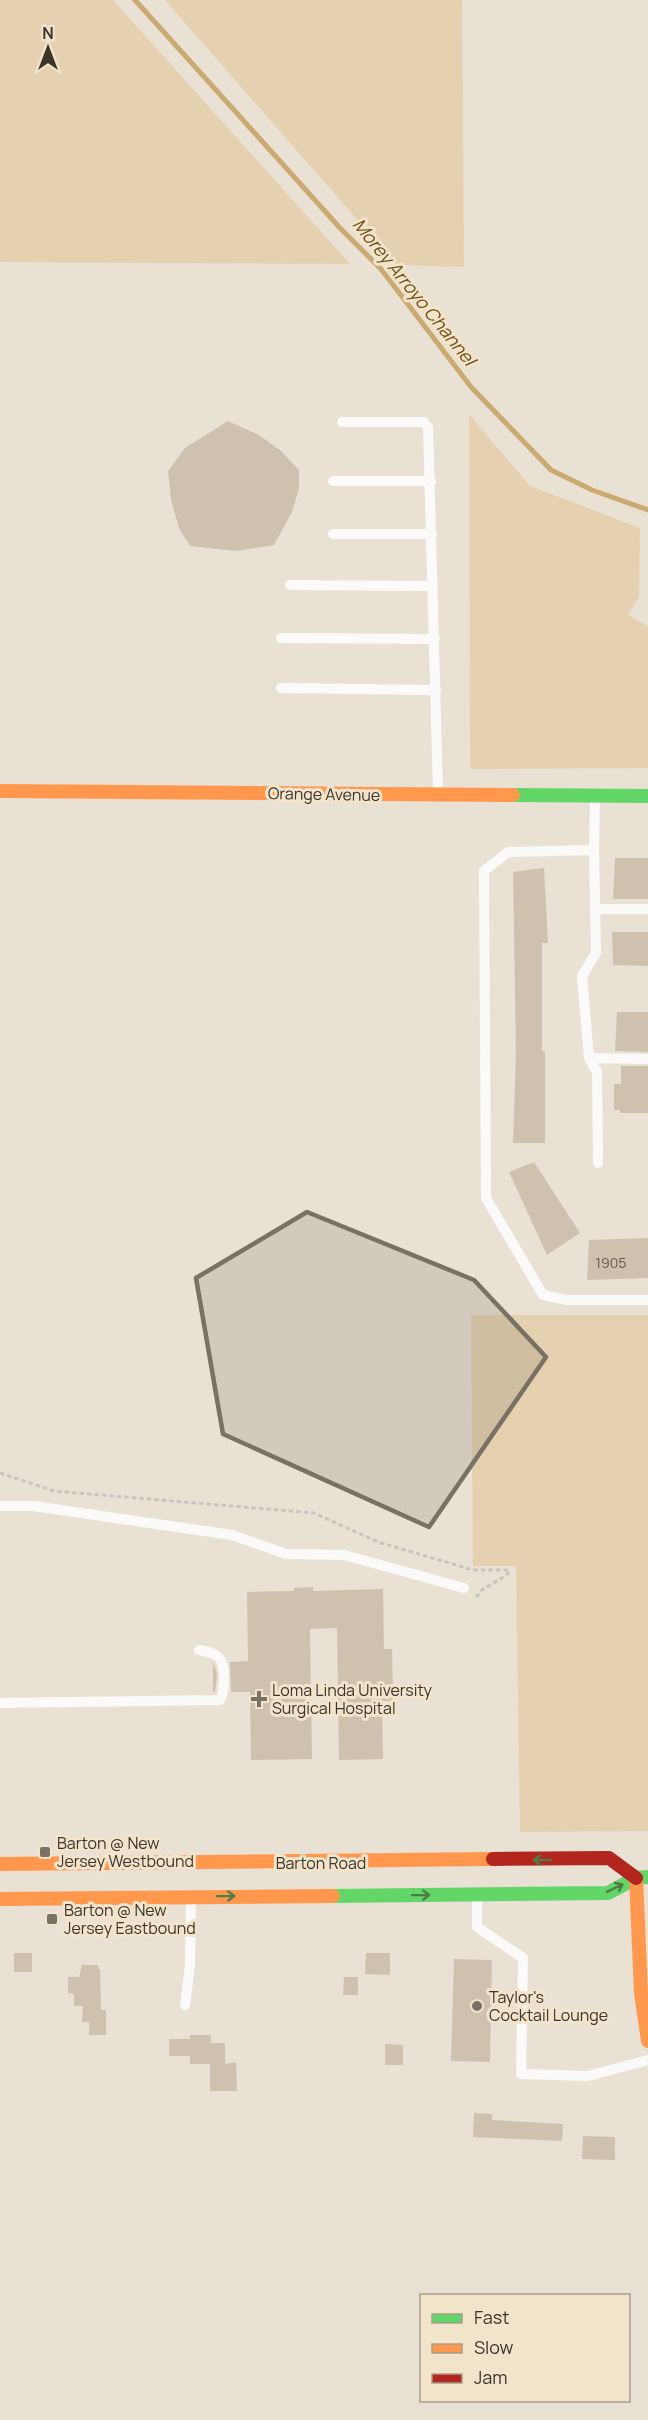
<svg xmlns="http://www.w3.org/2000/svg" width="648" height="2420" font-family="Manrope,sans-serif">
  <style>
    .green { fill: #e5d1af }
    .lines { fill: none; stroke-linecap: round; stroke-linejoin: round }
    .stream { stroke: #caaa70; stroke-width: 5 }
    .building { fill: #cec2ae }
    .path { stroke: #c8c5c1; stroke-width: 3; stroke-dasharray: 4.5 3; stroke-linecap: butt }
    .lane { stroke: #fcfaf9; stroke-width: 10 }
    .fast { stroke: #63d668; stroke-width: 14 }
    .slow { stroke: #ff974d; stroke-width: 14 }
    .jam { stroke: #b3261e; stroke-width: 14 }
    .oneway { stroke: #4d7d46 }
    .marked { fill: #787166; fill-opacity: 0.2; stroke: #787166; stroke-width: 4.5; stroke-linejoin: round }
    .poi-dot { fill: #787166; stroke: #f2e3cb; stroke-width: 2 }
    .labels { text-anchor: middle; stroke-width: 6; stroke-linejoin: round; paint-order: stroke }
    .number-label { font-size: 14px; fill: #60584c }
    .street-label { font-size: 16px; fill: #3b352b; stroke: #f2e3cb }
    .poi-label { font-size: 16px; fill: #3b352b; stroke: #f2e3cb; text-anchor: start }
    .water-label { font-size: 18px; font-style: italic; fill: #6e5116; stroke: #f2e3cb }
  </style>
  <rect width="100%" height="100%" fill="#e9e1d4"/>
  <path class="green" d="M0 0H113L350 264 0 262Z
    M165 0H462L464 267 397 265Z
    M469 414 530 486 640 528 639 597 628 615 648 626V768L470 769Z
    M471 1315H648V1831L520 1832 516 1566H473Z"/>
  <g class="lines">
    <path class="stream" d="M135 0 340 228 381 269 471 387 551 470 592 490 648 510"/>
  </g>
  <path class="building" d="M228 421 259 435 281 451 299 470V488L292 512 274 545 236 551 190 546 179 528 171 500 168 471 185 448Z
    M615 858H648V899H613Z
    M544 868 548 943H542V1051H545V1143H513L516 1053 513 872Z
    M612 932H648V966L613 965Z
    M617 1012H648V1052L615 1051Z
    M621 1066H648V1113H620V1110H614V1084H621Z
    M534 1162 580 1233 547 1255 509 1172Z
    M648 1238V1278L587 1280 589 1240Z
    M313 1587V1591L383 1589 384 1649H392L393 1701H382L383 1759 339 1760 337 1628 310 1629 312 1759 251 1760 250 1692H231L230 1662 248 1661 247 1592 294 1591V1588Z
    M213 1662 217 1674 215 1692H213Z
    M14 1953H32V1972H14Z
    M366 1953H390V1975L365 1974Z
    M454 1959 492 1960 490 2062 451 2061Z
    M82 1965H98V1969H100L101 2010H106V2035H89V2022H82L83 2006H74V1994L68 1993V1977H79Z
    M344 1977H358V1995H343Z
    M190 2035H211V2043H225V2064L236 2062 237 2091H210V2064H190V2056H169V2039H190Z
    M385 2044 403 2045V2065H385Z
    M474 2113 492 2114V2120L563 2124 562 2141 473 2137Z
    M583 2136 615 2137V2160L582 2159Z"/>
  <g class="lines">
    <path class="path" d="M0 1473 54 1491 314 1513 378 1542 473 1570H509L507 1575 482 1590 475 1599"/>
    <path class="lane" d="M342 422H424L428 427 438 792
      M333 481H431
      M333 534H432
      M290 585 433 586
      M281 638 435 639
      M281 688 436 690
      M595 797 594 850 508 852 484 871 486 1198 543 1295 567 1300H648
      M594 850 596 953 582 976 589 1058 597 1072 598 1163
      M595 909H648
      M589 1058 648 1059
      M0 1506H33L232 1535 286 1554 344 1555 464 1588
      M0 1703 220 1700C224 1694 223 1688 224 1681 225 1660 220 1653 199 1650
      M477 1895V1927L523 1958 521 2074 588 2076 648 2060
      M185 2005 190 1966 191 1897"/>
    <path class="fast" d="M513 795 648 796
      M333 1896 608 1893 636 1878 648 1877"/>
    <path class="slow" d="M0 791 513 795
      M0 1864 493 1859
      M636 1878 641 1993 648 2041
      M0 1899 333 1896"/>
    <path class="jam" d="M493 1859 609 1858 636 1878"/>
  </g>
  <defs><path id="oneway-shaft" d="M-6 0H5M1.5-3L5.5 0L1.5 3" fill="none" stroke-width="1.6" stroke-linecap="round" stroke-linejoin="round" transform="scale(1.5)"/></defs>
  <g class="oneway">
    <use href="#oneway-shaft" transform="translate(542 1860) rotate(179)"/>
    <use href="#oneway-shaft" transform="translate(615 1888) rotate(-26)"/>
    <use href="#oneway-shaft" transform="translate(421 1895) rotate(-1)"/>
    <use href="#oneway-shaft" transform="translate(226 1896) rotate(-1)"/>
  </g>
  <path class="marked" d="M307 1212 474 1280 546 1357 429 1527 223 1434 196 1278Z"/>
  <g class="poi-dot">
    <path d="M256 1690h6v6h6v6h-6v6h-6v-6h-6v-6h6z"/>
    <rect x="39" y="1846" width="12" height="12" rx="3"/>
    <rect x="46" y="1913" width="12" height="12" rx="3"/>
    <circle cx="477" cy="2006" r="6"/>
  </g>
  <g class="labels">
    <g class="number-label">
      <text x="611" y="1268">1905</text>
    </g>
    <g class="street-label">
      <text transform="translate(324 794) rotate(1)" y="6">Orange Avenue</text>
      <text x="321" y="1869">Barton Road</text>
    </g>
    <g class="poi-label">
      <text x="272" y="1696">Loma Linda University<tspan x="272" dy="18">Surgical Hospital</tspan></text>
      <text x="57" y="1849">Barton @ New<tspan x="57" dy="18">Jersey Westbound</tspan></text>
      <text x="64" y="1916">Barton @ New<tspan x="64" dy="18">Jersey Eastbound</tspan></text>
      <text x="489" y="2003">Taylor's<tspan x="489" dy="18">Cocktail Lounge</tspan></text>
    </g>
    <g class="water-label">
      <text transform="translate(414 292) rotate(51)" y="6">Morey Arroyo Channel</text>
    </g>
  </g>
  <rect x="420" y="2294" width="210" height="108" fill="#f2e3cb" stroke="#a99d8b" stroke-width="1.5"/>
  <rect x="432" y="2314" width="30" height="9" fill="#63d668" stroke="#a99d8b" stroke-width="1.5"/>
  <text x="474" y="2324" font-size="18" fill="#3b352b">Fast</text>
  <rect x="432" y="2344" width="30" height="9" fill="#ff974d" stroke="#a99d8b" stroke-width="1.5"/>
  <text x="474" y="2354" font-size="18" fill="#3b352b">Slow</text>
  <rect x="432" y="2374" width="30" height="9" fill="#b3261e" stroke="#a99d8b" stroke-width="1.5"/>
  <text x="474" y="2384" font-size="18" fill="#3b352b">Jam</text>
  <g transform="translate(48 48)" stroke="#f2e3cb" stroke-width="4.5" paint-order="stroke">
  <path d="M0-4.5L10 22L0 15L-10 22Z" fill="#3b352b"/>
  <text y="-9" font-size="16" font-weight="bold" text-anchor="middle" fill="#3b352b">N</text>
  </g>
</svg>
